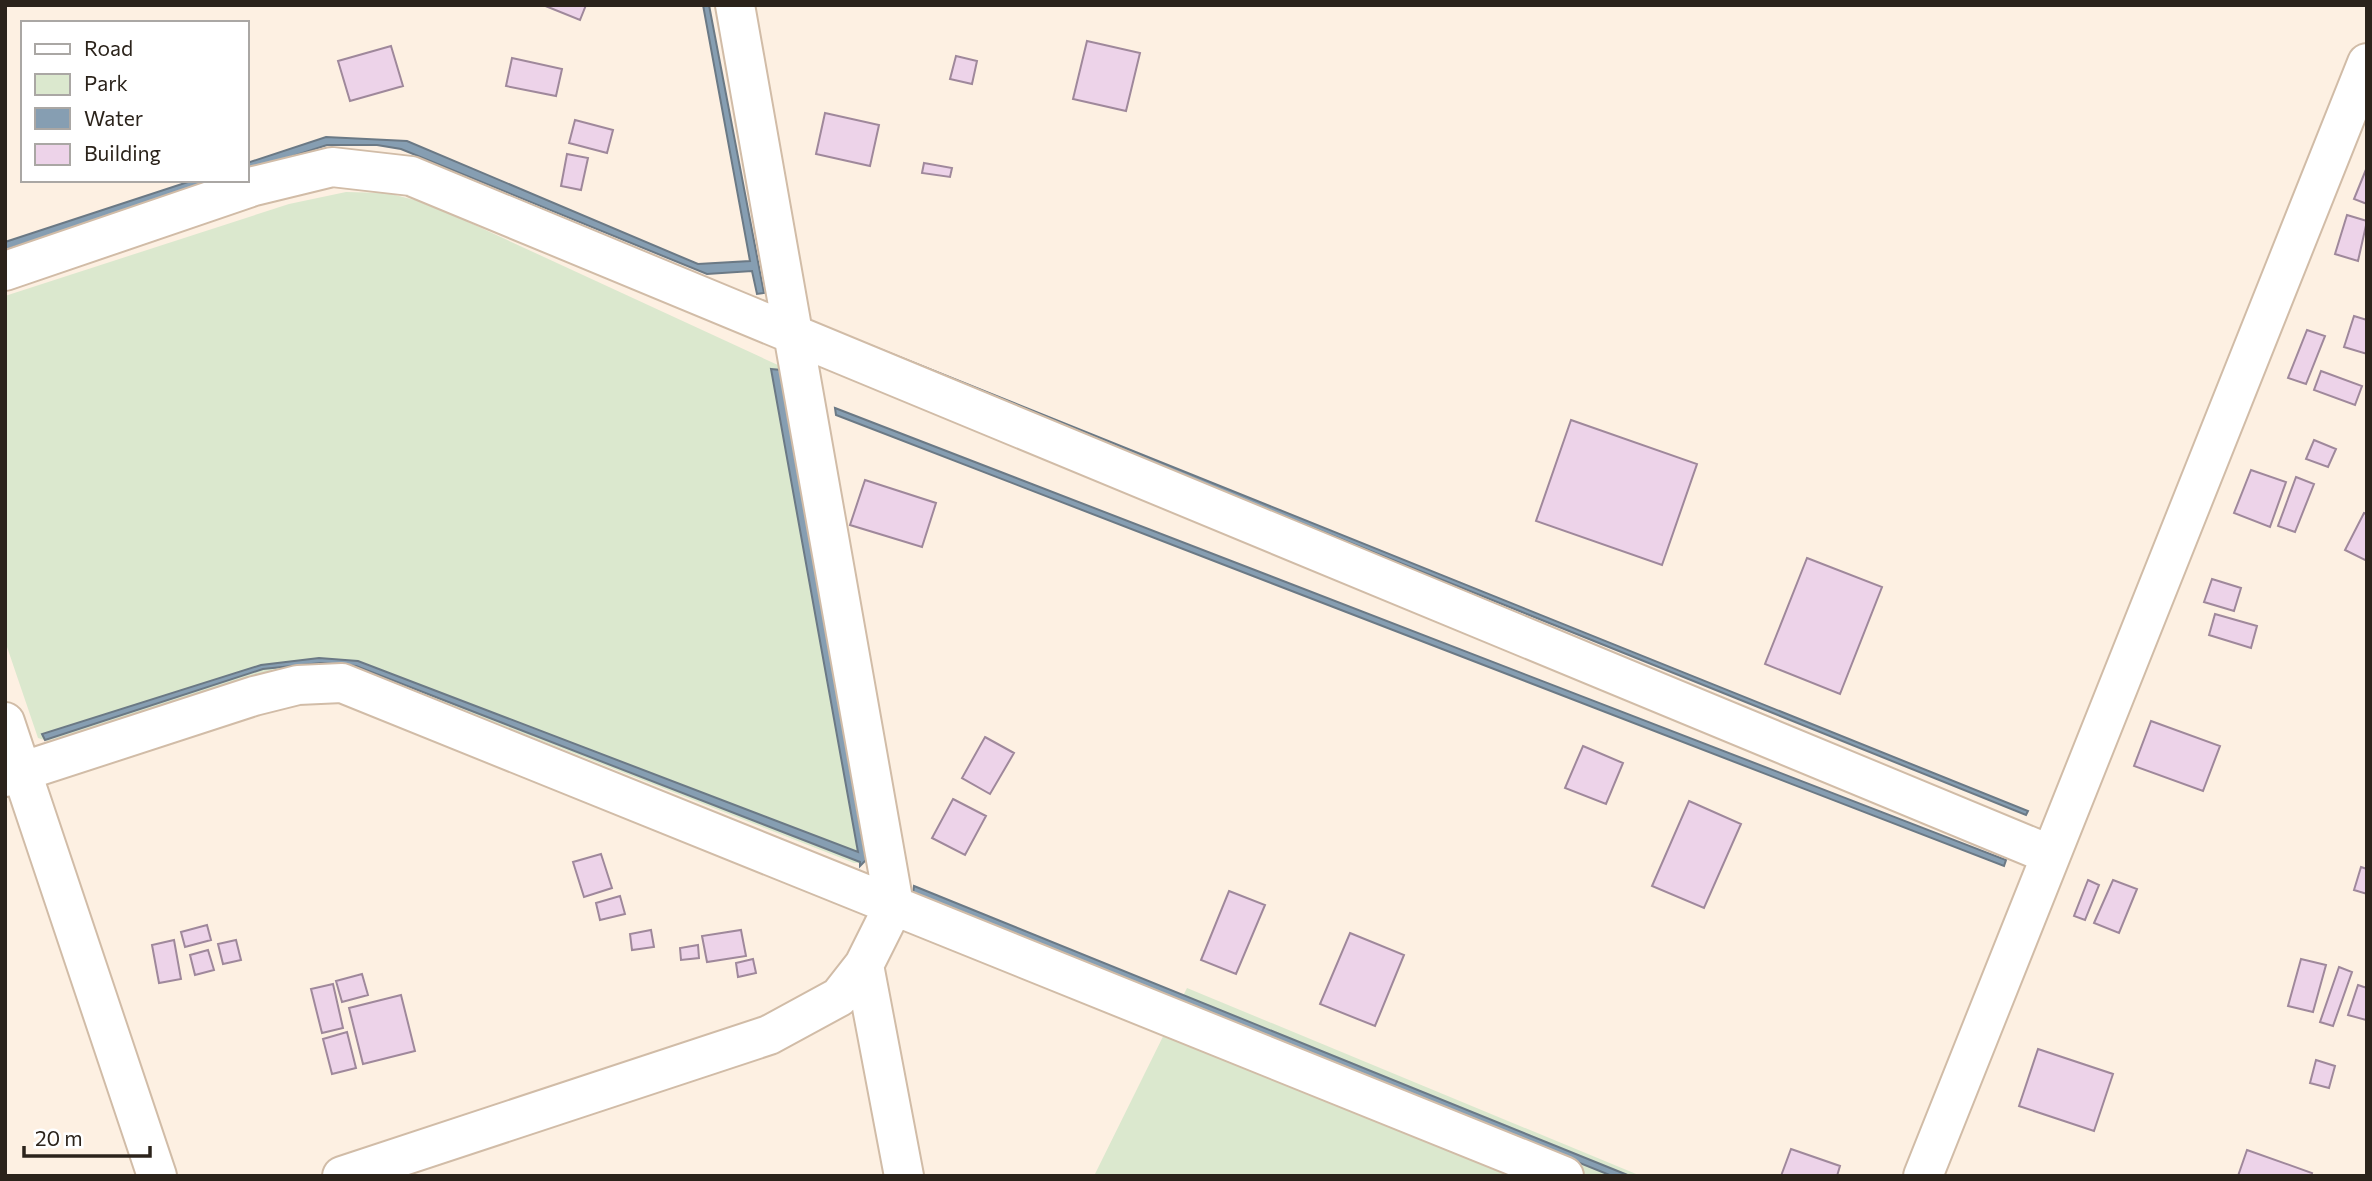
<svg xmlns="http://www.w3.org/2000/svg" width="2372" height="1181" font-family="Commissioner,sans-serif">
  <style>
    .green { fill: #dbe8ce }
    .water { fill: #869eb2; stroke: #6b7985; stroke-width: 2 }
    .building { fill: #edd3e9; stroke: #9f889b; stroke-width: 2 }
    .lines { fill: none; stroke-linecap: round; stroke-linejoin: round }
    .minor-casing { stroke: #d1bca7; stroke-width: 42 }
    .minor { stroke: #fff; stroke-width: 38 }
  </style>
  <rect width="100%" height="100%" fill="#fdf0e2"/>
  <path class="green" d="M346 192 387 193 427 203 780 366 867 851 863 863H854L356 668 317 666 260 673 48 741 38 738 5 641V296L289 204Z
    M1187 988 1641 1176H1094Z"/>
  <path class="water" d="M703 5H709L764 293 757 294 752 271 707 274 401 149 377 145H327L247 171V163L326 137 407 141 698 264 750 261Z
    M194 180H220L5 250V242Z
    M825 327 2028 811 2026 815 824 331Z
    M771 369 781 370 866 860 860 866V862L356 666 321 663 263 669 45 740 42 734 261 665 319 658 358 661 858 852Z
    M835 408 2006 860 2004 866 836 415Z
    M914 886 1630 1176H1612L913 894Z"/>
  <path class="building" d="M543 5H586L580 20Z
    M1087 41 1140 53 1126 111 1073 99Z
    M391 46 403 86 350 101 338 61Z
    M956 56 977 61 972 84 950 79Z
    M512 58 562 69 556 96 506 86Z
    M825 113 879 125 870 166 816 154Z
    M575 120 613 130 607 153 569 143Z
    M567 154 588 158 581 190 561 186Z
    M924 163 952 168 950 177 922 173Z
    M2367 167V204L2354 199Z
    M2347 215 2367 221 2358 261 2335 254Z
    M2354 316 2367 320V354L2344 347Z
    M2307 330 2325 336 2306 384 2288 378Z
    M2321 371 2362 386 2355 405 2314 390Z
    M1571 420 1697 464 1662 565 1536 521Z
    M2314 440 2336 449 2328 467 2306 459Z
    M2251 470 2286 482 2270 527 2234 513Z
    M2296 477 2314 484 2295 532 2278 526Z
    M865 480 936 503 922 547 850 525Z
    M2364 513 2367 514V561L2345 550Z
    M1807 558 1882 587 1840 694 1765 664Z
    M2212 579 2241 588 2234 611 2204 602Z
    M2215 614 2257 626 2251 648 2209 635Z
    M2151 721 2220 746 2203 791 2134 766Z
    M985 737 1014 753 990 794 962 778Z
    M1583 746 1623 763 1606 804 1565 788Z
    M953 799 986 816 965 855 932 838Z
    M1689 801 1741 824 1704 908 1652 886Z
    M601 854 612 888 584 897 573 862Z
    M2361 867 2367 869V894L2354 890Z
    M2088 880 2099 885 2085 920 2074 916Z
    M2113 880 2137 889 2119 933 2094 923Z
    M1229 891 1265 905 1236 974 1201 960Z
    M620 896 625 914 600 920 596 903Z
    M207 925 211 940 185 947 181 932Z
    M651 930 654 947 632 950 630 934Z
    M741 930 746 956 707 962 702 936Z
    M1350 933 1404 955 1375 1026 1320 1004Z
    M174 940 181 979 159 983 152 945Z
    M236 940 241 960 223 964 218 944Z
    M698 945 699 958 681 960 680 948Z
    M208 950 214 970 195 975 190 955Z
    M753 959 756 973 738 977 736 963Z
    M2301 959 2326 965 2313 1012 2288 1006Z
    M2339 967 2352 972 2333 1026 2320 1022Z
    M362 974 368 995 342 1002 336 981Z
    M333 984 343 1028 322 1033 311 989Z
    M2358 985 2367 988 2366 1020 2348 1015Z
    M401 995 415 1051 363 1064 349 1008Z
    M347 1032 356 1068 332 1074 323 1039Z
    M2038 1049 2113 1074 2094 1131 2019 1106Z
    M2316 1060 2335 1066 2329 1088 2310 1083Z
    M1791 1149 1840 1166 1837 1176H1781Z
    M2247 1150 2312 1173 2311 1176H2238Z"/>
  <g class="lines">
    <g class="minor-casing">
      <path id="minor" d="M5 271 254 186 332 167 411 176 2051 855
        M5 722 157 1176
        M5 777 254 696 298 685 342 683 1564 1176
        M864 965 904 1176
        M342 1176 769 1035 839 997 864 965 894 905 735 5
        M1923 1176 2367 63"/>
    </g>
    <use href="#minor" class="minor"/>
  </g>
  <rect width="2372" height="1181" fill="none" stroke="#2b231b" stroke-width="14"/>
  <rect x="21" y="21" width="228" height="161" fill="#ffffff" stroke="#aaa7a4" stroke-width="2"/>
  <rect x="35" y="44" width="35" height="10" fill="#ffffff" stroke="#aaa7a4" stroke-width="2"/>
  <text x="84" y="56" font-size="21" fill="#2b231b">Road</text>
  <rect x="35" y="74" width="35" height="21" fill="#dbe8ce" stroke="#aaa7a4" stroke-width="2"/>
  <text x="84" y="91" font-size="21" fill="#2b231b">Park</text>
  <rect x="35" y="108" width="35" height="21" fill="#869eb2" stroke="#aaa7a4" stroke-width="2"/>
  <text x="84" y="126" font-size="21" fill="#2b231b">Water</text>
  <rect x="35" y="144" width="35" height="21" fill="#edd3e9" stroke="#aaa7a4" stroke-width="2"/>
  <text x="84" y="161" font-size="21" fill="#2b231b">Building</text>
  <path d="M24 1146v10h126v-10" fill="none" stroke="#2b231b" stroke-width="3.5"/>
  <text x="35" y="1146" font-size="21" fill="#2b231b" stroke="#ffffff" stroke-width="5" paint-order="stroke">20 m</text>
</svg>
